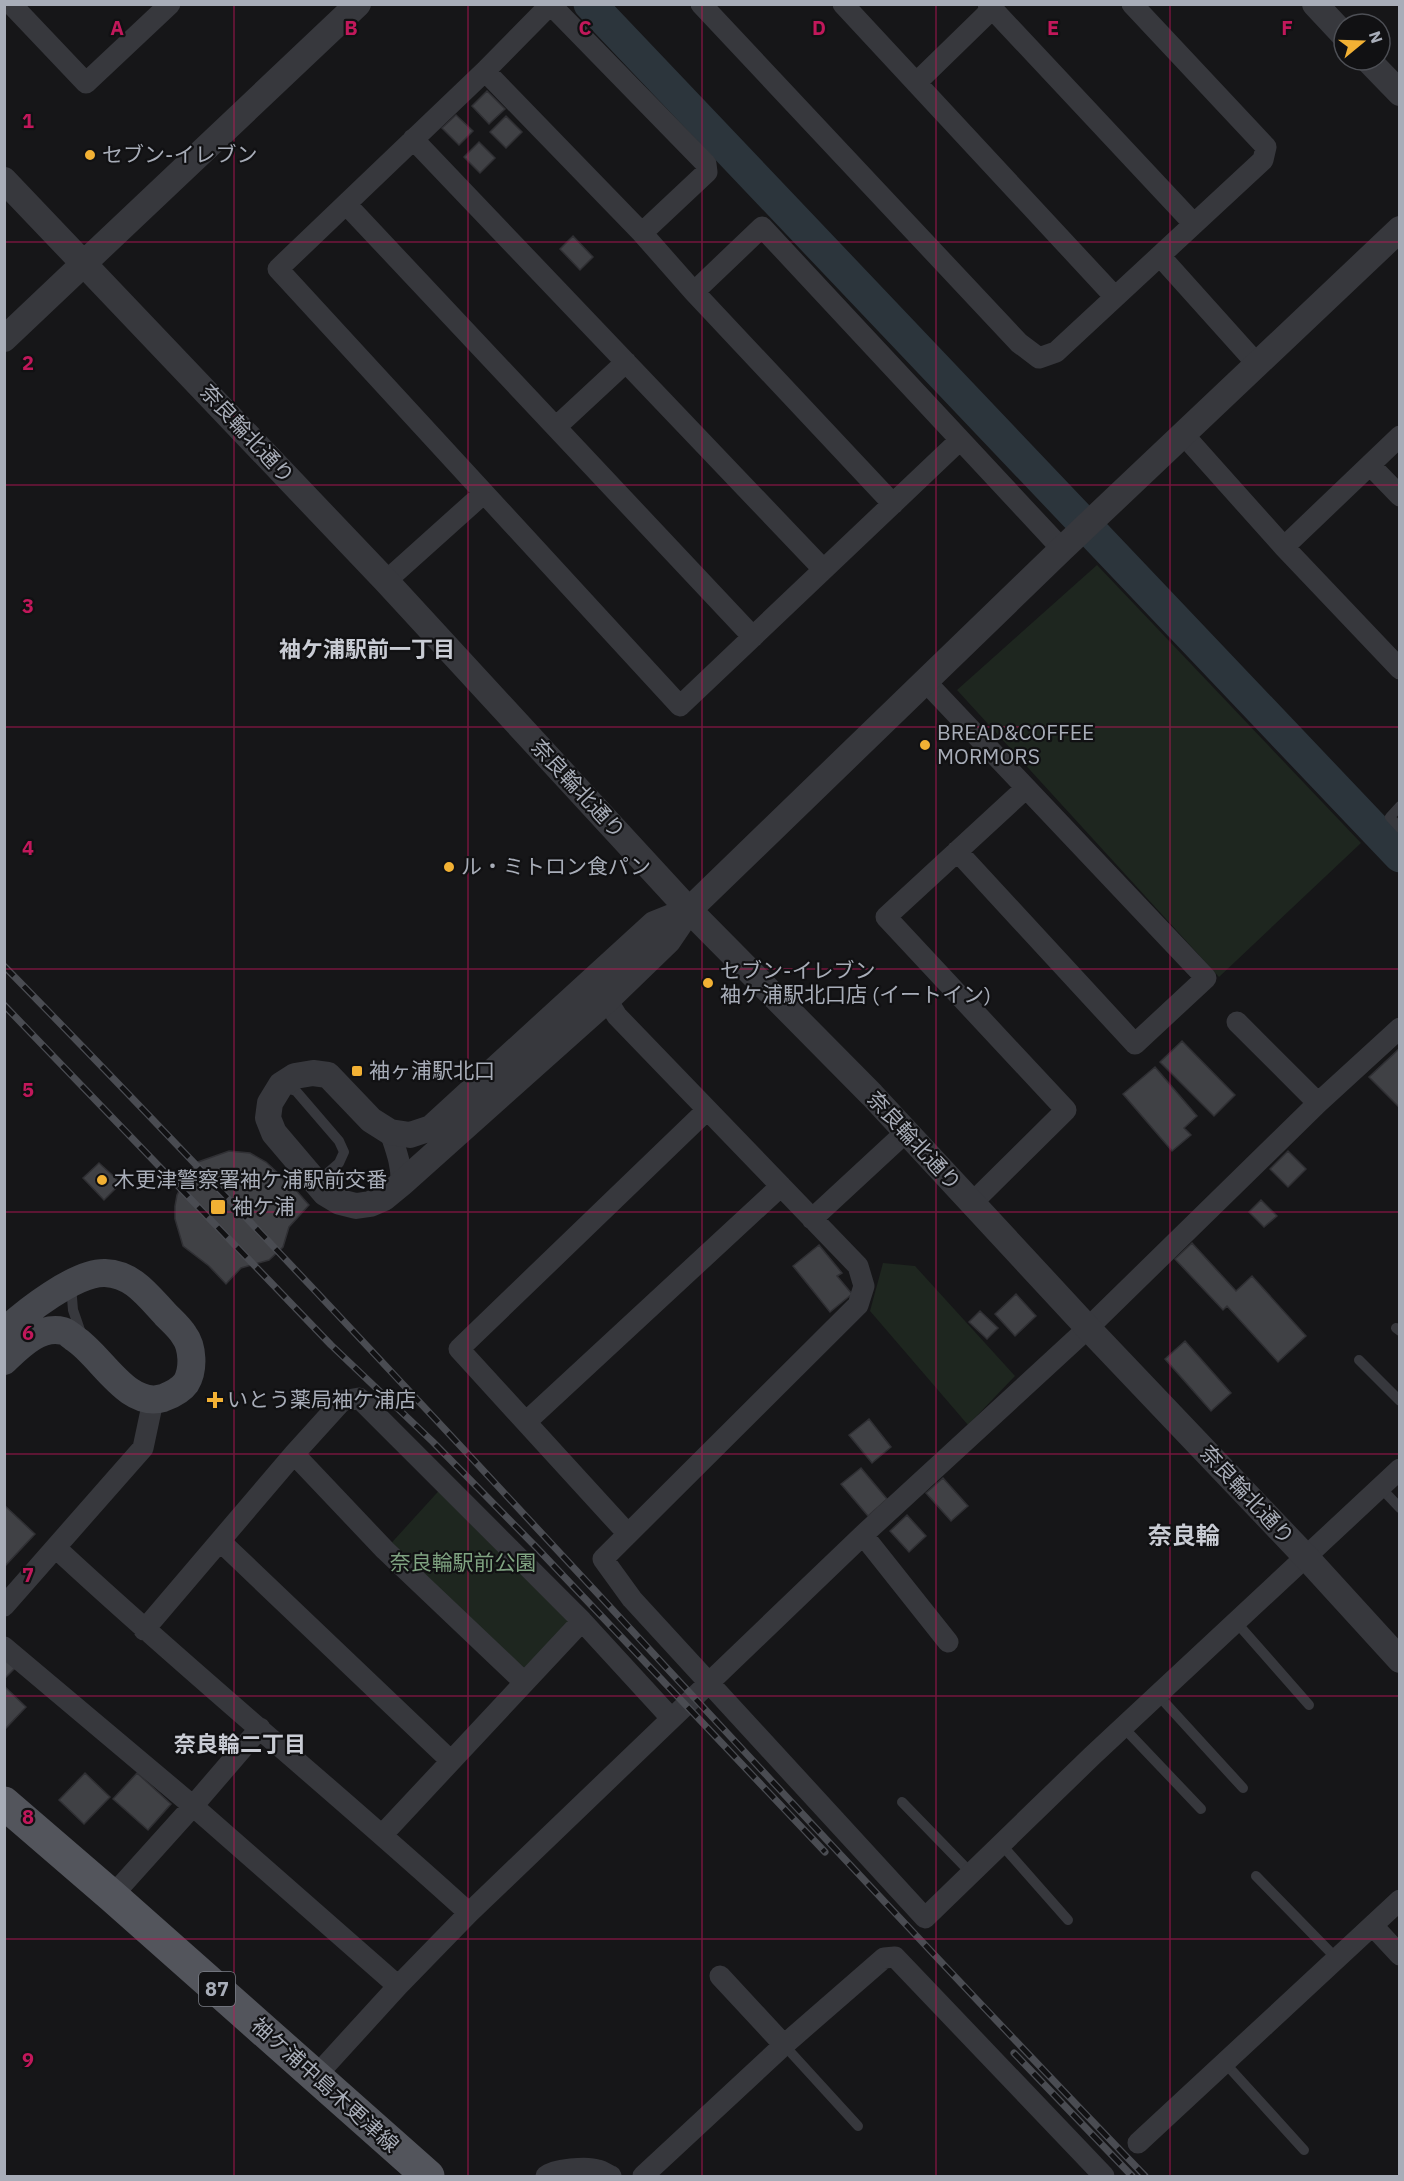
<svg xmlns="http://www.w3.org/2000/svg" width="1404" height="2181" font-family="'IBM Plex Sans','Noto Sans JP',sans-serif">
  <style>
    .green { fill: #1e261f }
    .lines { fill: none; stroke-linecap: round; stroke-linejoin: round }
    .river { stroke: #2c353c; stroke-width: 33 }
    .building { fill: #404145; stroke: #303034; stroke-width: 1.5 }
    .service { stroke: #37383d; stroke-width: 10 }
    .minor { stroke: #37383d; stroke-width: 21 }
    .tertiary { stroke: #37383d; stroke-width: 26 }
    .secondary { stroke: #45474d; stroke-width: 28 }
    .primary { stroke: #53555c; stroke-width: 33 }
    .rail-casing { stroke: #4a4c52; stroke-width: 7 }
    .rail { stroke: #111113; stroke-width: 4.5; stroke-dasharray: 14; stroke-linecap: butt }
    .grid { fill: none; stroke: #c2185b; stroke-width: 1.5; stroke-opacity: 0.55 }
    .poi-dot { fill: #f2b134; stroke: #111113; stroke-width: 2 }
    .labels { text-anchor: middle; stroke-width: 4.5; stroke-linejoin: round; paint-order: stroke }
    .shield { fill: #111113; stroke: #7b7e86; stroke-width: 1.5 }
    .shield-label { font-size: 20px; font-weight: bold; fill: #a8adb8 }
    .poi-label { font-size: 21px; fill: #a8adb8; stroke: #111113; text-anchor: start }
    .street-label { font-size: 21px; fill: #a8adb8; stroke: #111113 }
    .park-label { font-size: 21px; fill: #7fa381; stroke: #111113 }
    .neighbourhood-label { font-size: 22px; font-weight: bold; fill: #c9ccd4; stroke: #111113 }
    .quarter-label { font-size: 24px; font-weight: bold; fill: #c9ccd4; stroke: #111113 }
    .grid-label { font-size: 20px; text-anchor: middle; font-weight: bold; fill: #c2185b; stroke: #111113; stroke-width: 4.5; stroke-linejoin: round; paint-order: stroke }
  </style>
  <rect width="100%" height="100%" fill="#161618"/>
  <path class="green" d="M1097 565 1361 843 1219 977 957 690Z
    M883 1263 915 1266 1015 1376 968 1425 870 1311Z
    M445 1484 582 1621 524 1682 385 1550Z"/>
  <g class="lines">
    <path class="river" d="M590 4 1400 856"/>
  </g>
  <path class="building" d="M487 91 505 109 489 124 472 106Z
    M456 115 473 131 459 145 442 128Z
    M506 116 522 132 506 148 490 132Z
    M479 142 495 158 480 173 464 157Z
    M573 236 593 257 580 270 560 249Z
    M1182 1041 1235 1095 1214 1116 1160 1062Z
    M1400 1048V1108L1369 1077Z
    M1155 1067 1197 1116 1184 1128 1191 1135 1172 1151 1123 1094Z
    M229 1151 250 1153 266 1162 281 1176 288 1190 294 1188 309 1205 289 1227 283 1247 269 1260 241 1268 226 1284 209 1266 183 1246 175 1219V1206L177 1195 187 1175 198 1162Z
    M1288 1151 1306 1169 1288 1187 1270 1169Z
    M99 1163 121 1183 104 1200 83 1178Z
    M1261 1200 1277 1216 1264 1227 1249 1212Z
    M1192 1243 1236 1291 1252 1276 1306 1336 1278 1362 1227 1306 1223 1310 1175 1259Z
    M819 1245 842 1273 837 1276 852 1294 830 1312 793 1266Z
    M1016 1294 1036 1316 1015 1336 995 1314Z
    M980 1311 998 1328 987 1339 969 1322Z
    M1185 1341 1231 1393 1211 1411 1165 1359Z
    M869 1419 891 1447 872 1463 849 1435Z
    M861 1468 887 1499 868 1516 841 1484Z
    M943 1478 968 1506 951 1521 926 1493Z
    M4 1505 35 1534 4 1567Z
    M907 1515 926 1536 909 1552 890 1531Z
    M4 1655 17 1666 4 1679Z
    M4 1686 26 1707 6 1728 4 1727Z
    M85 1773 110 1797 84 1824 59 1800Z
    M137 1773 171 1804 148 1830 113 1799Z"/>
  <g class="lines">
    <path class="service" d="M1400 806 1390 817 1400 828
      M284 1087 296 1091 339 1141 344 1152 339 1163 316 1183
      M71 1286 73 1310 82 1336
      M1396 1328 1400 1331
      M1359 1360 1400 1401
      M1380 1487 1400 1508
      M1236 1622 1309 1705
      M1158 1695 1243 1788
      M1123 1727 1201 1809
      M902 1802 971 1873
      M1001 1844 1068 1920
      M1256 1876 1337 1959
      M784 2045 858 2126
      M1225 2063 1304 2150"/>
    <path class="minor" d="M11 4 86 83 170 4
      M550 4 706 164 707 172 642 233
      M701 4 1019 343 1039 358 1056 352 1263 160 1266 147 1132 4
      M843 4 1115 297
      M988 4 1194 224
      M550 5 485 71 278 269 680 706 960 440
      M485 71 642 233 694 292 893 504
      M916 83 992 9
      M413 139 823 569
      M346 204 753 637
      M1160 256 1257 364
      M694 292 762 227 1062 549
      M556 427 626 362
      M1183 434 1284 547 1400 669
      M1370 465 1400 496
      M1284 547 1400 436
      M386 581 484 493
      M925 681 1206 978 1135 1044 957 851
      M607 1000 617 1016 858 1266 864 1286 858 1305 603 1559 632 1599 925 1918 1092 1756 1400 1469
      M1237 1022 1318 1103
      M390 1132C396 1150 402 1165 401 1184
      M972 1203 1066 1110 886 917 1026 788
      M812 1219 906 1132
      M526 1422 781 1186
      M294 1454 385 1550 524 1682
      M628 1534 459 1349 707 1110
      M863 1535 948 1642
      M221 1542 451 1761
      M56 1548C190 1673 333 1789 469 1913
      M4 1606 143 1448 153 1401
      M144 1630 294 1454 342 1401 359 1398 582 1621 671 1718
      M4 1647 193 1806 398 1986
      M383 1834 582 1621
      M112 1896 193 1806 260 1728
      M1373 1926 1400 1955
      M720 1976 784 2045
      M315 2077 398 1986 469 1913 863 1535 1088 1328 1318 1103 1400 1028
      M1138 2143 1400 1900
      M546 2176C554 2169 587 2166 598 2170 602 2171 607 2174 611 2176
      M643 2176 784 2045 884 1958 895 1957 1104 2176"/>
    <path class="tertiary" d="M1315 4 1344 35
      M1368 60 1400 93
      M4 180 386 581 689 910 872 1095 1088 1328 1306 1557 1400 1660
      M4 339 358 4
      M689 910 654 924 431 1128 410 1135 390 1132 371 1120 328 1075 313 1073 295 1076 281 1085 270 1103 268 1118 274 1133 325 1193 340 1202 356 1206 370 1204 384 1198 401 1184 607 1000 668 941 689 910 1062 549 1400 229"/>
    <path class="secondary" d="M4 1332C25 1312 76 1272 105 1273 133 1274 148 1296 166 1315 172 1321 180 1328 184 1335 193 1347 194 1370 186 1383 181 1390 171 1395 163 1398 127 1409 101 1355 74 1338 71 1336 66 1331 63 1331 40 1325 19 1347 4 1361"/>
    <path class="primary" d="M4 1803 112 1896 428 2176"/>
    <g class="rail-casing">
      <path id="rail" d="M4 966C392 1362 760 1777 1145 2176
        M4 1005 331 1345 433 1442 536 1547 825 1852
        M1014 2053 1132 2176"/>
    </g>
    <use href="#rail" class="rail"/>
  </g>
  <path class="grid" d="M234 4V2176M468 4V2176M702 4V2176M936 4V2176M1170 4V2176M4 242H1400M4 485H1400M4 727H1400M4 969H1400M4 1212H1400M4 1454H1400M4 1696H1400M4 1939H1400"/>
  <g class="poi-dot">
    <circle cx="90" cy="155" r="6"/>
    <circle cx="925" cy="745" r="6"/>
    <circle cx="449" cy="867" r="6"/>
    <circle cx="708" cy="983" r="6"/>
    <rect x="351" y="1065" width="12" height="12" rx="3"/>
    <circle cx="102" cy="1180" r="6"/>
    <rect x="210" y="1199" width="16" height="16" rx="3"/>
    <path d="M212 1391h6v6h6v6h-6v6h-6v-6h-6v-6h6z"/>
  </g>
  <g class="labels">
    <rect class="shield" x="199" y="1972" width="36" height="34" rx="4.5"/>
    <g class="shield-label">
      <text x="217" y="1996">87</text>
    </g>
    <g class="poi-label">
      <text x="102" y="162">セブン-イレブン</text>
      <text x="937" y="740">BREAD&amp;COFFEE<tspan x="937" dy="24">MORMORS</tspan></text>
      <text x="461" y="874">ル・ミトロン食パン</text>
      <text x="720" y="978">セブン-イレブン<tspan x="720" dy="24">袖ケ浦駅北口店 (イートイン)</tspan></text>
      <text x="369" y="1078">袖ヶ浦駅北口</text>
      <text x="114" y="1187">木更津警察署袖ケ浦駅前交番</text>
      <text x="232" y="1214">袖ケ浦</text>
      <text x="227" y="1407">いとう薬局袖ケ浦店</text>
    </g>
    <g class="street-label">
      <text transform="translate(247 434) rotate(47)" y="7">奈良輪北通り</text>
      <text transform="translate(578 789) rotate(47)" y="7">奈良輪北通り</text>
      <text transform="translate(914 1141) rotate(47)" y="7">奈良輪北通り</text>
      <text transform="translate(1247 1495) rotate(47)" y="7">奈良輪北通り</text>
      <text transform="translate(325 2085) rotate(42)" y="7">袖ケ浦中島木更津線</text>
    </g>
    <g class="park-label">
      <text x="463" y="1570">奈良輪駅前公園</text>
    </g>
    <g class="neighbourhood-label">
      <text x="367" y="657">袖ケ浦駅前一丁目</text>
      <text x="240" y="1752">奈良輪二丁目</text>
    </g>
    <g class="quarter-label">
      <text x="1184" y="1544">奈良輪</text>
    </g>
  </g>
  <g class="grid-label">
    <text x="117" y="35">A</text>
    <text x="351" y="35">B</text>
    <text x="585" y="35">C</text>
    <text x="819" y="35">D</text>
    <text x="1053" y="35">E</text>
    <text x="1287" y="35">F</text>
    <text x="28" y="128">1</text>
    <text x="28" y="370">2</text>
    <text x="28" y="613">3</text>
    <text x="28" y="855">4</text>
    <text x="28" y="1097">5</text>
    <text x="28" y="1340">6</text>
    <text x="28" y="1582">7</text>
    <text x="28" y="1824">8</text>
    <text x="28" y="2067">9</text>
  </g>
  <rect width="1404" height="2181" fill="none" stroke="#a8adb8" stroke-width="12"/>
  <g transform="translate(1362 42) rotate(71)"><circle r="28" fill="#111113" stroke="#4d4f55" stroke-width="1.5"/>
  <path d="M0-4.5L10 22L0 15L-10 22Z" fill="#f2b134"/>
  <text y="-9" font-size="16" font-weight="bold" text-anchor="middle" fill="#a8adb8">N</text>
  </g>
</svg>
